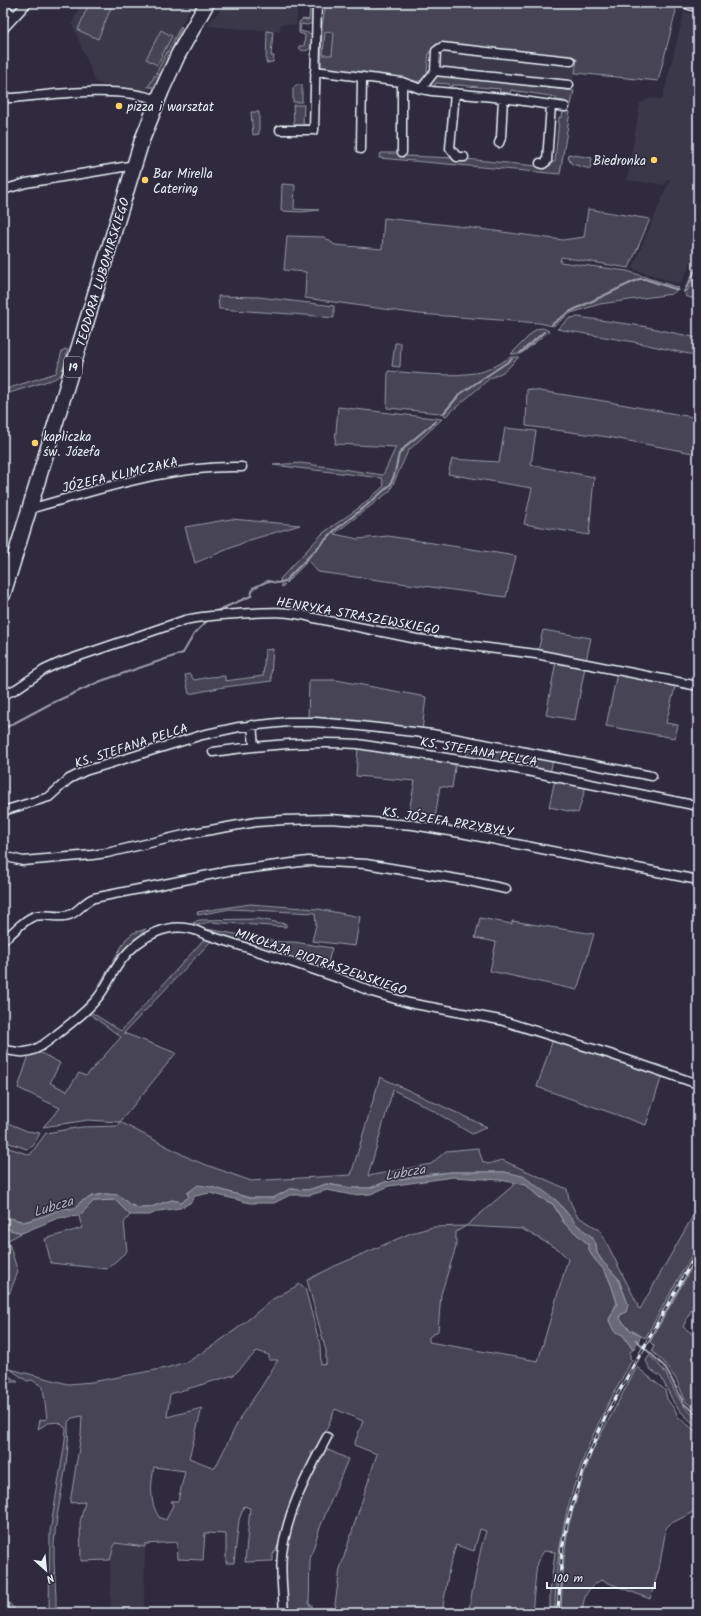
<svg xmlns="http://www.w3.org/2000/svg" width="701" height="1616" font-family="Kalam,sans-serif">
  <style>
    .built { fill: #3b3749 }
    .green { fill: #464455; stroke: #979aa6; fill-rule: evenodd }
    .water { fill: #696978; stroke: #9c9fab }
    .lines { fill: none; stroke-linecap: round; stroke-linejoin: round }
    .stream { stroke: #9c9fab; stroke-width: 2 }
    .street-casing { stroke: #e8f1f8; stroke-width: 11 }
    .secondary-casing { stroke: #e8f1f8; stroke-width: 14 }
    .highway-casing { stroke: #e8f1f8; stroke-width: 17 }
    .street { stroke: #2f2a3d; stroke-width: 8 }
    .secondary { stroke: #2f2a3d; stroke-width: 11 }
    .highway { stroke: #2f2a3d; stroke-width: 14 }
    .rail-casing { stroke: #e8f1f8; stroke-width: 3.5 }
    .rail { stroke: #2f2a3d; stroke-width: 2; stroke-dasharray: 6; stroke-linecap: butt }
    .poi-dot { fill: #ffd166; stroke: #2f2a3d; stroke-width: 1.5 }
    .labels { text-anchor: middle; stroke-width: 3; stroke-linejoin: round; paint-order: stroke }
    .shield { fill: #2f2a3d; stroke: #b0b5c0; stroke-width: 1 }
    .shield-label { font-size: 12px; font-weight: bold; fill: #e8f1f8 }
    .poi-label { font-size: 13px; fill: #e8f1f8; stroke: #2f2a3d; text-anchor: start }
    .street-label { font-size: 13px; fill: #e8f1f8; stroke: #2f2a3d }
    .water-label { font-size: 14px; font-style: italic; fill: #afb4be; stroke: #2f2a3d }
  </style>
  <rect width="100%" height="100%" fill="#2f2a3d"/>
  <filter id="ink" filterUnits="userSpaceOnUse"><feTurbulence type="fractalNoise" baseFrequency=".025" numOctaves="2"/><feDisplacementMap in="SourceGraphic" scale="8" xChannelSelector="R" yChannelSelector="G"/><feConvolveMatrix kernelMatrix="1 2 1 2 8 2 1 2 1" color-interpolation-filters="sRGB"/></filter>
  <g filter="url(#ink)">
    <path class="built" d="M81 3H193L146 92 96 83 72 24Z
      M226 3H298L296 25 281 24 280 32 207 26Z
      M684 12 698 15V246L682 282 677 283 632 269 670 180 667 179 665 185 627 180 640 103 650 98 662 100Z
      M325 32H334L332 56 323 55Z
      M440 50 576 64 573 83 438 68Z
      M698 1244V1256L650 1342 645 1338Z
      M3 1310 8 1334 3 1338Z
      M114 1543 145 1547 144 1613H111L110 1560Z"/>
    <path class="green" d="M89 3H113L98 39 78 30Z
      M310 3H312V23L307 25 301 24 300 31 312 34 311 47C308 51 304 52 300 49L299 46H304L305 35 299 33V22L303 19 309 20Z
      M326 3H664L672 4 676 11 658 81 575 73 577 59 439 43 435 45 432 52H429L427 71H431C427 78 420 84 412 80L322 70 321 68 322 26ZM325 32 334 33 332 55H323Z
      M181 26 182 27 160 76 156 73Z
      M161 30 172 36 157 65 146 59Z
      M267 31 273 32 271 56H274L273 62 266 63Z
      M155 75 159 78 155 87H148Z
      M437 75 574 91 571 105 565 104V101L556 100V97L511 90 510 93 502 92 501 95 499 94 500 89 458 85H452V87H449V84L436 83 434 88 429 87 428 85 433 77Z
      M296 85H302V102H293V89Z
      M293 105H304L303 124 310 125 309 127 294 125Z
      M563 111 570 112 560 174 379 158 381 153H406V156L455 158 548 167 550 162H555L559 117H562Z
      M251 112H259V134L253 135Z
      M568 154 592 158 590 169 572 164 569 160Z
      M282 184 295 185 294 209 319 210 302 212 281 211Z
      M588 209 650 219 629 268 561 257 560 262 627 271 679 288 672 294 600 304 571 313 553 326 539 323 419 314 305 298 306 272 284 270 287 236 324 237 335 245 382 249 384 218 457 226 563 240 584 237Z
      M692 280 698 282V300L685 296Z
      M218 296 259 297 334 306V318L305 315 219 309Z
      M578 317 642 326 698 338V356L634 342 557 329 570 318Z
      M543 328 549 331 521 354H511L536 329Z
      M395 343H401L400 367 392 366Z
      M65 349 68 350 61 375 54 379 3 395V390L56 373 62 351Z
      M511 357H519L505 371 489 379 446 416 440 413 387 408 388 371C418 373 451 378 480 372 488 371 503 361 511 357Z
      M527 389 598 400 698 418V454L608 437 526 426Z
      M338 407 442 419 408 451 390 491 334 534 358 539 388 536 516 556 506 597 318 572 308 561 282 587 280 579 323 533 360 507 384 486 382 478 273 465 301 463 383 475 396 447 335 444Z
      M505 428 536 431 531 465 594 477 589 535 524 524 532 488 448 474 452 459 499 462Z
      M231 519 300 525 250 540 195 563 185 527Z
      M543 630 591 638 586 661 538 651Z
      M273 649 271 676 272 681 224 687 189 694 185 675 190 674 194 680 210 677 225 676V681L263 676 265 650Z
      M556 661 585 667 575 720 546 715Z
      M617 673 676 683 666 723 678 725 675 738 606 726Z
      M309 680H336L426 697 422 731 308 720Z
      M468 743 553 760 550 773 466 758Z
      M358 746 456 761 452 788 440 786 434 825 407 821 415 781 356 776Z
      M555 779 586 786 578 813 549 807Z
      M250 904 318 909 360 917 355 946 312 941 316 925 315 913 230 909 198 915 197 912Z
      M480 918 512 924V921L594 934 577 990 490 971 496 942 475 938Z
      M259 919 286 924V927L209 922 198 925 193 923 199 920Z
      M146 929 141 933 142 937 103 986 99 985 126 939 133 933Z
      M207 929 281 942H294L332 948 326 970 202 930Z
      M207 936 213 939 124 1033 176 1053 120 1122 193 1160 251 1181 351 1175 380 1077 487 1127 472 1134 425 1106 393 1090 368 1176 431 1164 446 1151 478 1148 483 1162 488 1164 502 1160 567 1189 569 1199 577 1216 600 1230 637 1303 638 1308 640 1309 698 1207V1244L645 1338 629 1329 620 1319V1315L626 1312 628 1304 618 1278 603 1262 597 1253 596 1244 592 1237 577 1225 557 1201 544 1192 505 1172H451L430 1174 388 1181 370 1188H352L326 1184 308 1190 290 1189 273 1198H250L211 1187 181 1202 172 1200 148 1208H138L129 1204 119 1195 105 1194 93 1196 80 1202 77 1207 72 1209 63 1208 44 1216 24 1222 10 1218 3 1219V1146L30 1155 46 1133 82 1127 119 1126 120 1122 88 1120 43 1127 60 1108 18 1088 29 1055 41 1053 60 1063 50 1083 67 1091 79 1073 86 1076 121 1037 87 1012 89 1011 121 1031Z
      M553 1039 664 1075 660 1082 646 1125 537 1087Z
      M3 1121 27 1131 40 1133 33 1146 27 1149 3 1141Z
      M516 1183 526 1185 539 1197 553 1204 564 1223 588 1244C589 1257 599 1262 606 1273 611 1282 614 1293 617 1303L609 1320 614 1331 623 1335 633 1350 630 1352V1358L632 1360C619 1384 605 1408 594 1433 568 1492 555 1549 555 1613H550V1592L555 1552 544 1551 537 1562 532 1613H468L481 1548 486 1531 480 1529 474 1551 456 1545 449 1569 442 1613H338L335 1604 340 1569 377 1454 354 1445 363 1421 335 1409 319 1447 312 1450 311 1454 312 1456C305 1471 297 1486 291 1502 285 1517 282 1544 273 1554V1561L245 1562 250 1508 244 1506 239 1520 234 1563H226V1534L205 1533 203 1560 178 1559 177 1542 145 1544V1547L115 1543 110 1560 81 1561 80 1522 85 1502 70 1503 81 1435 82 1416 72 1418 68 1422C71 1463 56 1504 54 1545 53 1568 57 1590 56 1613H49L50 1532 64 1448 66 1429 59 1422 48 1423 38 1429 40 1420 47 1419 43 1387 32 1380 27 1381 10 1369 68 1384 92 1382 166 1368 189 1361 214 1345 238 1328 273 1299 300 1284 305 1288 320 1345 321 1365 326 1364V1351L307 1280 335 1266 411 1233 433 1227 466 1226ZM466 1226 522 1229 558 1249 568 1259 538 1361 429 1342V1337L438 1331 441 1294 456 1247V1232ZM257 1351 269 1355V1360H278L260 1389 241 1416 215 1468 189 1458 202 1408 167 1417 170 1394 234 1375ZM154 1467 185 1471 178 1501H171L173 1505 166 1520 159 1517C149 1502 151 1484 154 1467Z
      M115 1200 130 1215 124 1223 127 1251 107 1269 51 1263 45 1239 82 1228 79 1216 94 1201Z
      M3 1228 22 1233 8 1240 18 1272 9 1294 3 1276Z
      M698 1256V1296L683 1327 698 1338V1411L686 1402 676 1379 664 1362 652 1351 654 1346 650 1342Z
      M649 1355C655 1361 662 1367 666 1374 675 1391 681 1408 698 1419V1428L681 1412 674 1403 661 1377 650 1369 646 1361Z
      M637 1367 665 1390 667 1399 675 1410 678 1417 698 1433V1504L693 1512 670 1524 666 1528 659 1569 650 1599 601 1580C586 1589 584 1596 582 1613H561L563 1568 568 1527 579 1490 593 1449Z
      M3 1372 18 1382H3Z
      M324 1448 348 1459 319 1530 310 1559 309 1605H312V1613H288L284 1551 296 1508Z
      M3 1596 17 1612V1613H13L3 1602Z"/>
    <path class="water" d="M451 1172H505L523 1176 557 1201 577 1225 592 1237 596 1244 597 1253 603 1262 618 1278 628 1304 626 1312 620 1315V1319L629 1329 641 1336 633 1350 623 1335 614 1331 609 1320 617 1303C614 1293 611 1282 606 1273 599 1262 589 1257 588 1244L564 1223 553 1204 539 1197 526 1185 500 1180 453 1177 389 1186 371 1194 352 1195 327 1190 310 1195H290L274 1203H250L210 1193 195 1196 190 1203 180 1208 158 1211 150 1215H130L115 1200 94 1201 79 1216 58 1218 22 1233 3 1228V1219L10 1218 24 1222 44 1216 63 1208 72 1209 77 1207 80 1202 93 1196 105 1194 119 1195 129 1204 138 1208H148L172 1200 181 1202 189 1197 187 1193 198 1185 211 1187 250 1198H273L290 1189 308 1190 326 1184 352 1188H370L388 1181Z"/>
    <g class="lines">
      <path class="stream" d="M684 292 698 265
        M552 324 569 312 639 279H645L678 290
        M520 353 544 332
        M443 414 460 394 512 359
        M214 612 251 596 253 588 268 581 277 583 285 581 335 530 366 506 390 485 394 476 399 454 408 444 436 421
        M3 729 50 704 101 681 183 653 194 634 207 621
        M636 1340 664 1366 671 1378 684 1404 698 1415"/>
      <g class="street-casing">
        <path id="street" d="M3 7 14 16
          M3 29 27 3
          M315 71 402 82 421 89 432 91 503 98 565 107
          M435 71 436 51 442 47 571 61
          M421 89 435 71 569 85
          M455 93 450 148 457 157H464
          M3 96 7 98H13C54 94 120 85 157 100
          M280 130H314L317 3
          M499 143 501 138 503 98
          M361 149 362 77
          M402 152V82
          M540 163 543 164 547 161 551 105
          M3 190 26 183 135 165
          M29 509C99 490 169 465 242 467
          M3 695 16 689 44 670 59 663 185 620C203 616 220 615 237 614 267 612 285 610 314 618L417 639 536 654 698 686
          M252 725 254 746
          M213 752C261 745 309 741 358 744L522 770 698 806
          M3 811 49 797 69 779 85 771 105 765 202 735 239 727 288 722H315L351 725 432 734 652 776
          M3 856 23 861 92 855 107 853 188 834 256 822 284 820 330 819 413 825 461 833 698 880
          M3 940C14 933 22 920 35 916 46 913 58 919 69 915 79 912 84 901 94 898L229 871 308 861 366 864 469 881 506 889
          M3 1050C10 1050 18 1053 24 1052 37 1051 47 1042 56 1035 71 1023 88 1011 99 996 107 986 112 973 120 962 139 936 172 917 204 934L291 962 341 979 372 992 409 1003 500 1020 610 1054 698 1084
          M284 1613C283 1595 280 1572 282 1554 287 1511 307 1475 327 1437"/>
      </g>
      <g class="secondary-casing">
        <path id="secondary" d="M688 3 698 6"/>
      </g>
      <g class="highway-casing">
        <path id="highway" d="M3 595 142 140 162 90 178 55 207 3"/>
      </g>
      <use href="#street" class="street"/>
      <use href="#secondary" class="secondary"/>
      <use href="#highway" class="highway"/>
      <g class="rail-casing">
        <path id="rail" d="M558 1613 562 1550 567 1523 584 1467 606 1415 698 1251"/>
      </g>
      <use href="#rail" class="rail"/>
    </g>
  </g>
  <g class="poi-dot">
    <circle cx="119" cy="106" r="4"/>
    <circle cx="654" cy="160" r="4"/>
    <circle cx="145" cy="180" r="4"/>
    <circle cx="35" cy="443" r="4"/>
  </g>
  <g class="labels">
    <rect class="shield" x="64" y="357" width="18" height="20" rx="3"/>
    <g class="shield-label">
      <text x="73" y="371">19</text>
    </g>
    <g class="poi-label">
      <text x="127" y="111">pizza i warsztat</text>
      <text x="646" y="165" text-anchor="end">Biedronka</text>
      <text x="153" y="178">Bar Mirella<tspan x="153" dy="15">Catering</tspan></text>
      <text x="43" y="441">kapliczka<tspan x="43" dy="15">św. Józefa</tspan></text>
    </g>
    <g class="street-label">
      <text transform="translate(102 272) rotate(-73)" y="5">TEODORA LUBOMIRSKIEGO</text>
      <text transform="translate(120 474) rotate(-13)" y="5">JÓZEFA KLIMCZAKA</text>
      <text transform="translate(358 615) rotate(10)" y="5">HENRYKA STRASZEWSKIEGO</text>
      <text transform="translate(131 745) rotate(-18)" y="5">KS. STEFANA PELCA</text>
      <text transform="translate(479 751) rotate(10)" y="5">KS. STEFANA PELCA</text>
      <text transform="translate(448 821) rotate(9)" y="5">KS. JÓZEFA PRZYBYŁY</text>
      <text transform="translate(321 961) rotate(19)" y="5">MIKOŁAJA PIOTRASZEWSKIEGO</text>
    </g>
    <g class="water-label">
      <text transform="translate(405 1172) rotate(-10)" y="5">Lubcza</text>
      <text transform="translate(53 1206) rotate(-17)" y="5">Lubcza</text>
    </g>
  </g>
  <rect width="701" height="1616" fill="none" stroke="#2f2a3d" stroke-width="16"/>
  <rect x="8" y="8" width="685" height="1600" fill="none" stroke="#e8f1f8" stroke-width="1.5" filter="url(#ink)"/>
  <g transform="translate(46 1570) rotate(153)" stroke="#2f2a3d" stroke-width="3" paint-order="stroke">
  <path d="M0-3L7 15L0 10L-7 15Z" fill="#e8f1f8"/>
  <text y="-6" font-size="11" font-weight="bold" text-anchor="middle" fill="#e8f1f8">N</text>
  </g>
  <path d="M547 1582v6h108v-6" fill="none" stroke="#e8f1f8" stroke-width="2"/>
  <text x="553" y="1582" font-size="12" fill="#e8f1f8" stroke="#2f2a3d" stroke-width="3" paint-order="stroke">100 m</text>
</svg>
